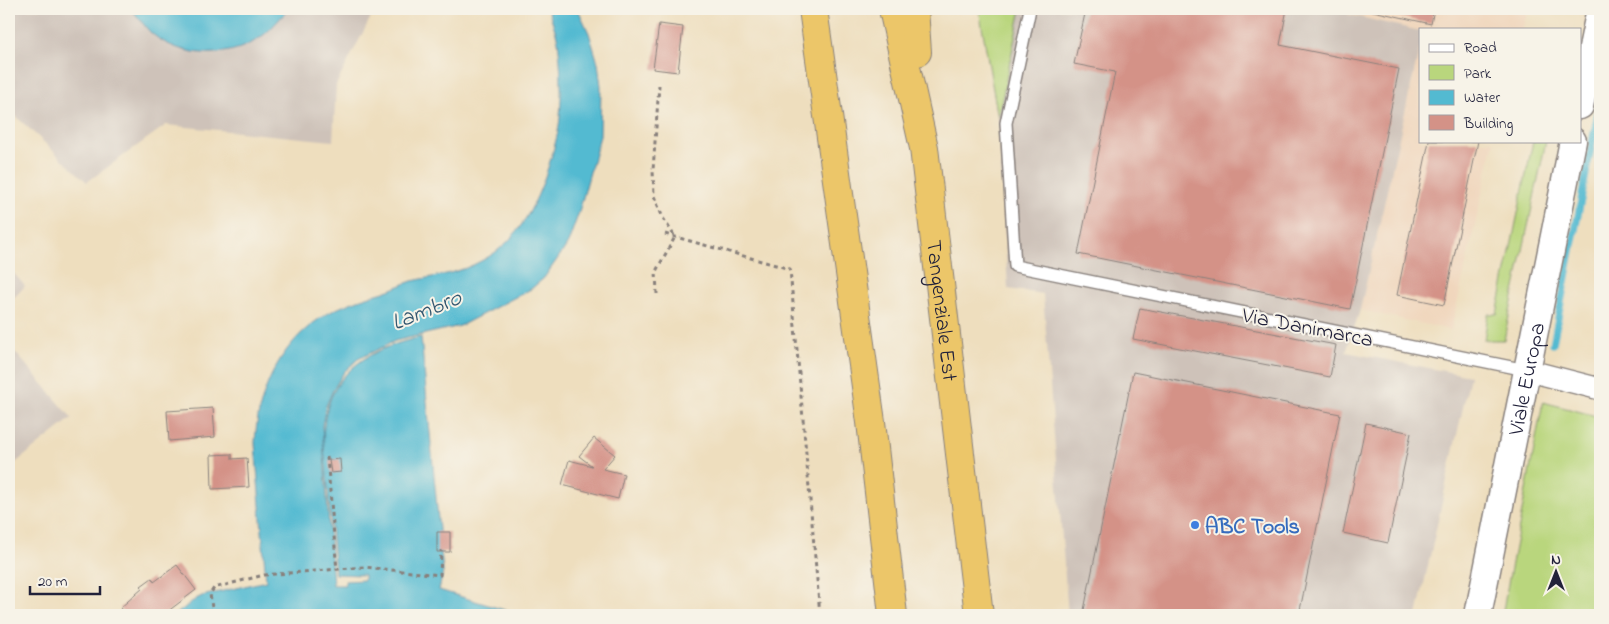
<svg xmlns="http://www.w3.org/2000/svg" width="1609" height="624" font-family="'Indie Flower',sans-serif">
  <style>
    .built { fill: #f0d6bc }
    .industrial { fill: #cec2b9 }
    .green { fill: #b9d67d; stroke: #6e7c5c }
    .water { fill: #53bad1; stroke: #3a6e86 }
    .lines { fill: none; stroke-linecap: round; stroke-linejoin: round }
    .stream { stroke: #53bad1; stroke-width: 7 }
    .building { fill: #d49287 }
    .service-casing { stroke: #88807c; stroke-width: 14 }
    .minor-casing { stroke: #88807c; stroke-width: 24 }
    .tertiary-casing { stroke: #88807c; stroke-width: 29 }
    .motorway-casing { stroke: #88807c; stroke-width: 30 }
    .path { stroke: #88807c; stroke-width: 3; stroke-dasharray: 4 4; stroke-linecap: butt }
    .service { stroke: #fff; stroke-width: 11 }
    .minor { stroke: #fff; stroke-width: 21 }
    .tertiary { stroke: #fff; stroke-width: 26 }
    .motorway { stroke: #ecc669; stroke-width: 28 }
    .shop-dot { fill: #3f7fe0; stroke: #f7f3e8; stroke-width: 2 }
    .labels { text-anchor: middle; stroke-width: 4; stroke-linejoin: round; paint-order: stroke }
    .street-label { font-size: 22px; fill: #22223b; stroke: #f7f3e8 }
    .shop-label { font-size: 22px; font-weight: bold; fill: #366cbe; stroke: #f7f3e8; text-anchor: start }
    .water-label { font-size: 24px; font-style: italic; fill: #335770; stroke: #f7f3e8 }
  </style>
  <rect width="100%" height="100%" fill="#f7f3e8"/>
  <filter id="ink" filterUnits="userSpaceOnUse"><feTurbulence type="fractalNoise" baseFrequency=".02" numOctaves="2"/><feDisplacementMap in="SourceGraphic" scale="10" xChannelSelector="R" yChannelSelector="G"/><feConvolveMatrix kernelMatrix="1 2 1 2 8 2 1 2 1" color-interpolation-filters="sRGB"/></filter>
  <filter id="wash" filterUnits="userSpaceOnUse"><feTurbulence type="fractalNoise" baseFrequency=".0096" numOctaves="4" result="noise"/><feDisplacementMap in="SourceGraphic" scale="20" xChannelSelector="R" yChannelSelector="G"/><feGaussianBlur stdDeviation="1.12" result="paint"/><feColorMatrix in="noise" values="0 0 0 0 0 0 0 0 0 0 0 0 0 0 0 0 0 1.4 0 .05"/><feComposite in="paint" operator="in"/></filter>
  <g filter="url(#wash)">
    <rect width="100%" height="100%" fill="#eedebe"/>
    <path class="built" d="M1348 9H1529L1522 29H1420V31L1347 14Z
      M1420 46V141H1494L1451 330 1360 310Z"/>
    <path class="industrial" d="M9 9H375L336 85 333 141 166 125 87 182 9 110Z
      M1021 9H1348L1347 14 1420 31V46L1360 310 1346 352 1470 376 1417 615H1068L1043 294 1008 289 998 118Z
      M9 268 25 286 9 303Z
      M9 345 72 418 9 468Z"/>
    <path class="green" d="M979 9H1021L998 118Z
      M1533 141H1546L1504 340H1484L1488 314H1497Z
      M1543 402 1600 417V615H1502Z"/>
    <path class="water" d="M131 9H286L285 13C279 19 273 27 266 33 235 60 183 60 151 33 144 26 138 16 131 9Z
      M548 9H578L589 33 598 63 601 86 600 136 579 212 568 243 563 251 544 278 531 289 460 326 395 341 358 359 344 372 333 390 326 406 322 426 333 585H345V581L364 580V575L335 574C332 542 330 510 327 478 326 461 322 442 324 425 330 370 372 348 421 337L443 572 439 590 521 615H175L196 599 202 596 266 581 255 443C257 398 275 353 312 324 332 308 359 299 384 292 393 289 403 284 412 281 436 276 460 273 481 261 521 241 539 198 551 158 555 145 559 130 560 117 562 93 561 65 558 41 556 30 551 19 548 9Z"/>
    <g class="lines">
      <path class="stream" d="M1553 344 1600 102"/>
    </g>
    <g id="blocks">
      <path class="building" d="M1086 9H1287L1280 45 1399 69 1350 309 1078 254 1115 72 1074 64Z
        M1364 9H1434L1431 24Z
        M659 24 683 27 678 72 653 69Z
        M1429 141H1478L1444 305 1397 295Z
        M1140 308 1336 345 1330 377 1133 339Z
        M1133 372 1340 414 1299 615H1083Z
        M213 408 215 437 169 441 167 411Z
        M1366 423 1411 433 1388 543 1343 533Z
        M594 438 615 455 603 469 624 474 618 499 562 485 569 460 592 466 579 456Z
        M232 454V459L247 458 249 487 212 489 211 455Z
        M340 459 341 472 331 473 329 460Z
        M437 532H450V552H437Z
        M177 565 196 590 163 615H126L120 608 143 588 141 586 152 578 154 582Z"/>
    </g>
  </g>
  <g filter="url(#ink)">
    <use href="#blocks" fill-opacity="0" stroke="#88807c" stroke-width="1"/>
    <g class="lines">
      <g class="service-casing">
        <path id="service" d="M1030 9 1006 123 1015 266 1526 370"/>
      </g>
      <g class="minor-casing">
        <path id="minor" d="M1526 370 1600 389"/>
      </g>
      <g class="tertiary-casing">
        <g id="tertiary">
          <path d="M1580 106 1600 9"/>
          <path id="s1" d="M1478 615 1573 141"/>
        </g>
      </g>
      <g class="motorway-casing">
        <g id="motorway">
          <path d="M813 9 871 422 893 615"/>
          <path id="s2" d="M893 9 924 148 979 615"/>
          <path d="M914 9 917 52"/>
        </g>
      </g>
      <path class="path" d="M665 234 790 269 820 615
        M657 294 656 271 675 237 663 218 654 196 653 170 659 85
        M327 457 337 570
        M213 615 210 594 214 588 264 575 364 567 440 575 441 550"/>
      <use href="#service" class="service"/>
      <use href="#minor" class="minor"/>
      <use href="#tertiary" class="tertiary"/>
      <use href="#motorway" class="motorway"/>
    </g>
  </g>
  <circle class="shop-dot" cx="1195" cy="525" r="5"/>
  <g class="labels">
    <g class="street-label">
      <text dy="8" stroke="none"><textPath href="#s2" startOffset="306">Tangenziale Est</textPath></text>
      <text transform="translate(1308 326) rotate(11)" y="8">Via Danimarca</text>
      <text dy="8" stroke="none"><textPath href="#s1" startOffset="241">Viale Europa</textPath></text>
    </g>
    <g class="shop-label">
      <text x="1205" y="533">ABC Tools</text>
    </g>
    <g class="water-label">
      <text transform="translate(426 309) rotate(-22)" y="8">Lambro</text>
    </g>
  </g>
  <rect width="1609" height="624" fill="none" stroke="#f7f3e8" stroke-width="30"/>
  <rect x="1419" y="28" width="162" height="115" fill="#f7f3e8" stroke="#a29fa3"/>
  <rect x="1429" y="44" width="25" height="8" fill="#ffffff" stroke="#a29fa3"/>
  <text x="1464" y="52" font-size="15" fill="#22223b">Road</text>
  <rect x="1429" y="65" width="25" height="15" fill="#b9d67d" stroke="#a29fa3"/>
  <text x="1464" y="78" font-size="15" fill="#22223b">Park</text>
  <rect x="1429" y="90" width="25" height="15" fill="#53bad1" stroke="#a29fa3"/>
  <text x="1464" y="102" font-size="15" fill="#22223b">Water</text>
  <rect x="1429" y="115" width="25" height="15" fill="#d49287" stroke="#a29fa3"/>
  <text x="1464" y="128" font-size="15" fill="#22223b">Building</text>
  <g transform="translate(1556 572)" stroke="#f7f3e8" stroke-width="4" paint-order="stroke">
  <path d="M0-4L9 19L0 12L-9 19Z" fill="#22223b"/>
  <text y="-8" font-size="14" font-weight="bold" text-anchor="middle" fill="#22223b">N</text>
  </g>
  <path d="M30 586v8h70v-8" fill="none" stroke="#22223b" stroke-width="2.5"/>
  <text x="38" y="586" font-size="15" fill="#22223b" stroke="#f7f3e8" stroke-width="4" paint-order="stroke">20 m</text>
</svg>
